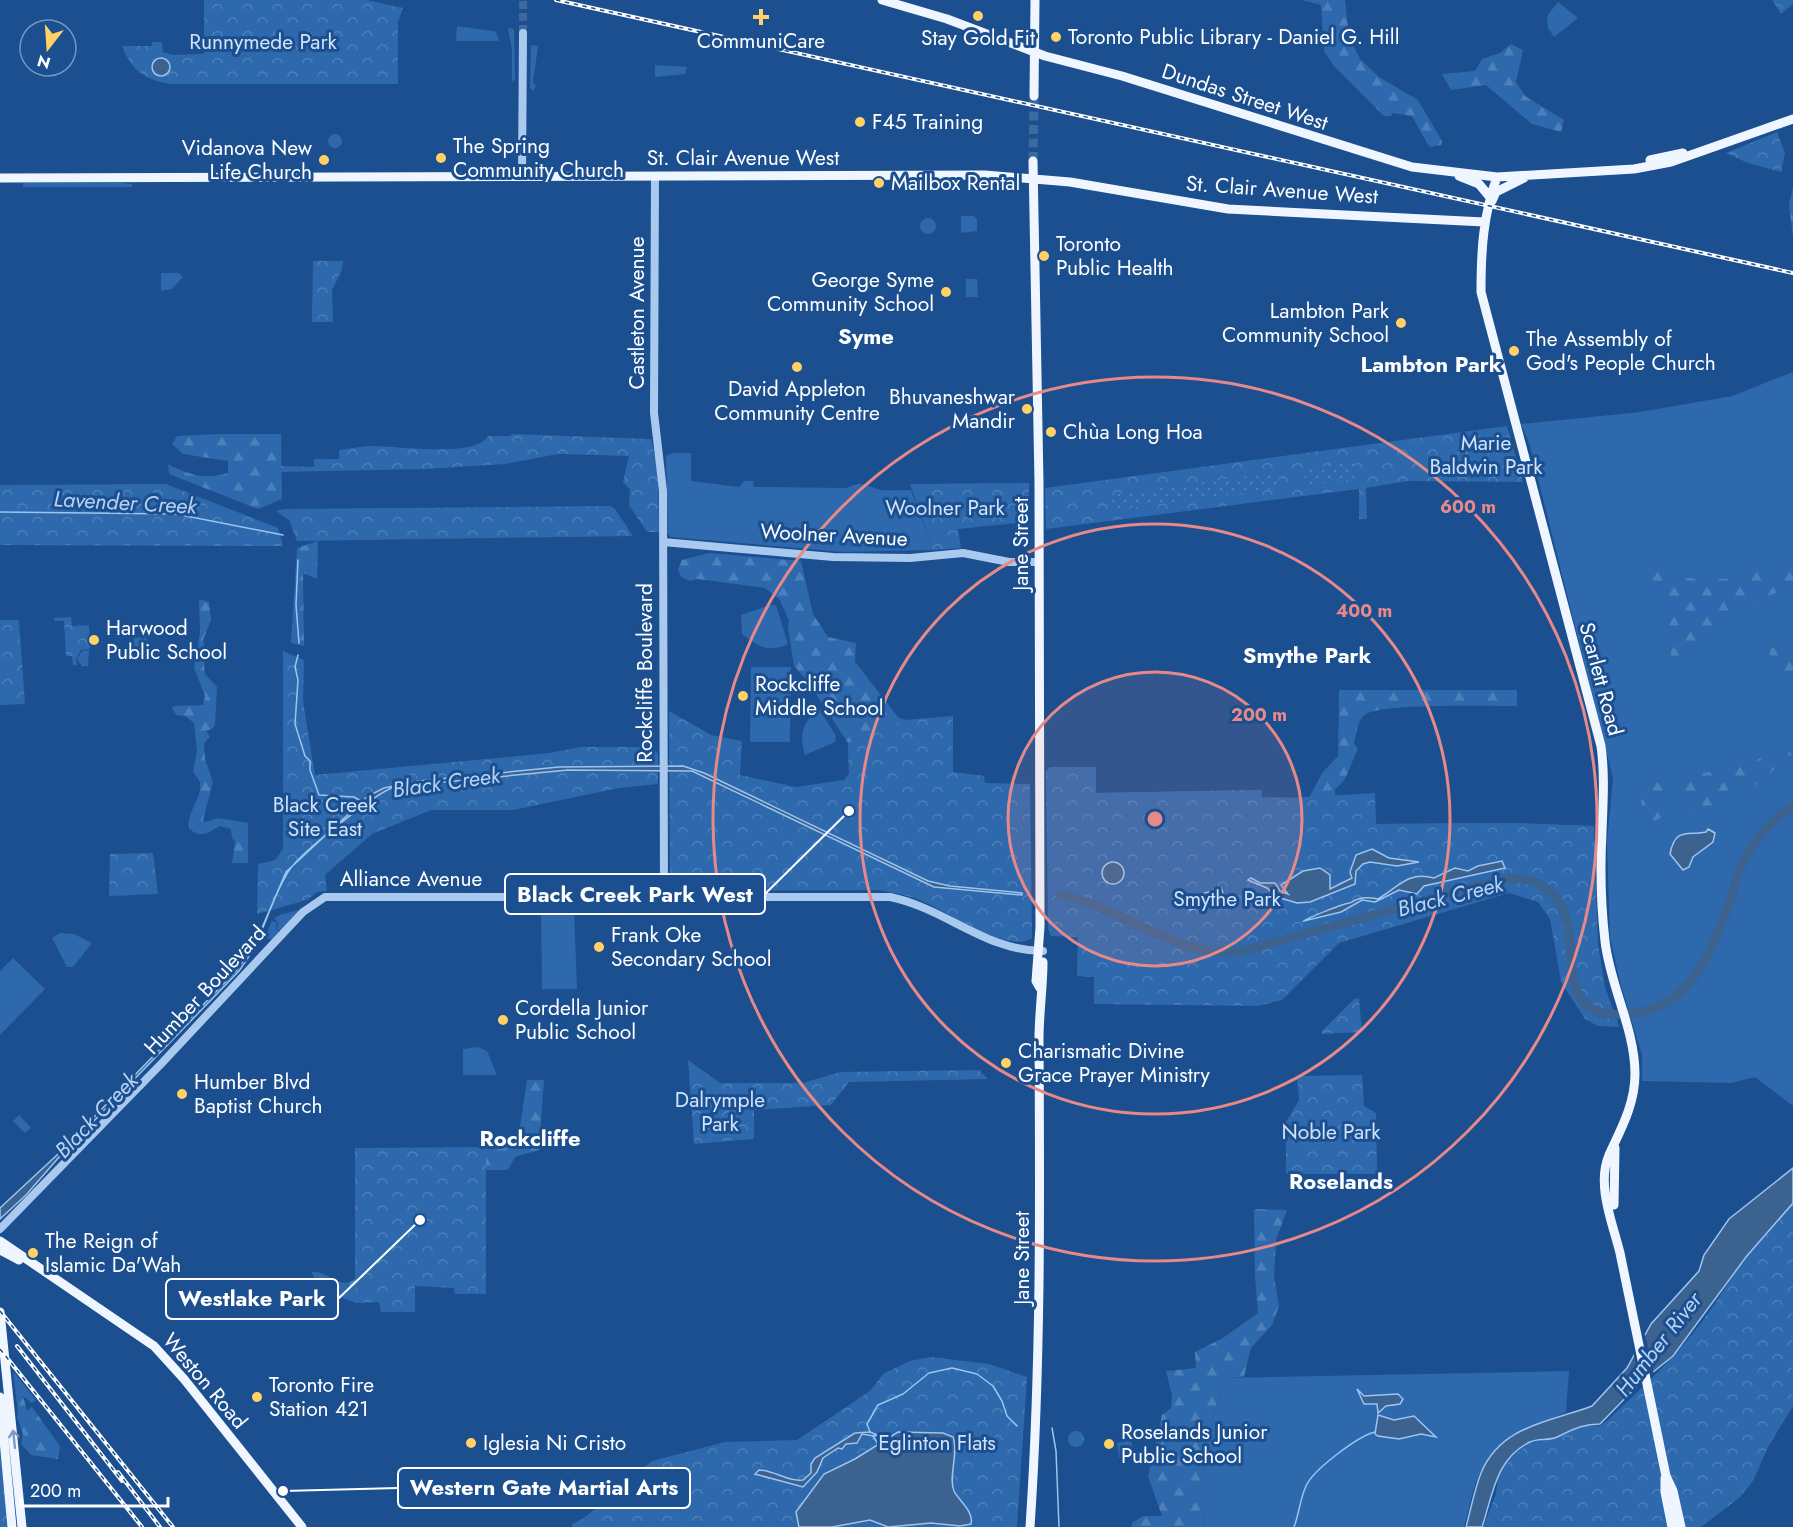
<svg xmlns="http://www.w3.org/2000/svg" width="1793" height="1527" font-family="Jost,sans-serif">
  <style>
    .grass { fill: #2e69ad }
    .forest { fill: url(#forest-firs) }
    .park { fill: url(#park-crowns) }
    .garden { fill: url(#garden-dots) }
    .water { fill: #3c6290; stroke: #9cc4f0; stroke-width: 1.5 }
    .pier { fill: #1b4f8f }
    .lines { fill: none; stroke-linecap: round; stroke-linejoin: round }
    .stream { stroke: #9cc4f0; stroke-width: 1.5 }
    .river { stroke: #3c6290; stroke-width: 9 }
    .minor-tunnel { stroke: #3d69a0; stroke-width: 8; stroke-dasharray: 8 4; stroke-linecap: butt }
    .major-tunnel { stroke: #3d69a0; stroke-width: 9; stroke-dasharray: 9 4.5; stroke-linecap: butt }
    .minor { stroke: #a9c9ee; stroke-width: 8 }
    .major { stroke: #f0f6ff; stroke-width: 9 }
    .rail-casing { stroke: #fff; stroke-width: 4 }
    .rail { stroke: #1b4f8f; stroke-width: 1.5; stroke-dasharray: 4.5; stroke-linecap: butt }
    .oneway { stroke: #7b9ac1 }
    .ring { fill: none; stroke: #e88989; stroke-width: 3 }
    .poi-dot { fill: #ffd166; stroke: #1b4f8f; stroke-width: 2 }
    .labels { text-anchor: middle; stroke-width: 6; stroke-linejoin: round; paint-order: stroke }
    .poi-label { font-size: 21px; fill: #fff; stroke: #1b4f8f; text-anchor: start }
    .park-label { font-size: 21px; fill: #cfe3fa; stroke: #1b4f8f }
    .street-label { font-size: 21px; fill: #fff; stroke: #1b4f8f }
    .neighbourhood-label { font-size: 22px; font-weight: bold; fill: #fff; stroke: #1b4f8f }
    .water-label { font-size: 22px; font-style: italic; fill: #b5d3f5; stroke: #1b4f8f }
    .centre { fill: #e88989; stroke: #1b4f8f; stroke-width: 3 }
    .ring-label { font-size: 18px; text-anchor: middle; font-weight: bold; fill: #e88989; stroke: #1b4f8f; stroke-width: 6; stroke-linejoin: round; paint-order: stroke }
    .leader { fill: none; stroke: #fff; stroke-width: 2 }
    .callout-dot { fill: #fff; stroke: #1b4f8f; stroke-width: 2 }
    .callout { fill: #1b4f8f; stroke: #fff; stroke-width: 2 }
    .callout-label { font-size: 22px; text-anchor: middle; font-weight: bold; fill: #fff }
  </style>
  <defs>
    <pattern id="forest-firs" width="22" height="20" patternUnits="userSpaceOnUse" patternTransform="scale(1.5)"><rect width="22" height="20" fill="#2e69ad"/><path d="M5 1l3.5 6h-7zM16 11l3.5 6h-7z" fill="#4d80b9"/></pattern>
    <pattern id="park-crowns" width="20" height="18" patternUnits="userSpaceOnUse" patternTransform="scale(1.5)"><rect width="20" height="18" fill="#2e69ad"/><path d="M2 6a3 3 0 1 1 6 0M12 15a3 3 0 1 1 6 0" fill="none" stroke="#4d80b9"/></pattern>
    <pattern id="garden-dots" width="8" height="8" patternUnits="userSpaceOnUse" patternTransform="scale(1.5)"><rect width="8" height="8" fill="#2e69ad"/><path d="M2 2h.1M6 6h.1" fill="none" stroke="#4d80b9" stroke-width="1.8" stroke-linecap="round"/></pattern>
  </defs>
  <rect width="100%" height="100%" fill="#1b4f8f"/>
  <path class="grass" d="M1558 2 1578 18 1554 37 1548 28 1547 16Z
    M457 26 492 31 496 32 499 41H456Z
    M508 28 514 29 515 79 512 82V50Z
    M531 45 538 46 533 82 536 86 533 91 530 88Z
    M655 65 687 67 685 74 655 77Z
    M328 141a7 7 0 1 1 14 0a7 7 0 1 1-14 0Z
    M23 183H122L132 184V187H23Z
    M961 216H974L977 219V231L961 233Z
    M920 226a8 8 0 1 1 16 0a8 8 0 1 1-16 0Z
    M161 273H179L183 277 172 289 161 291Z
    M966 279H977L978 297H966Z
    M1793 372V1106L1755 1077 1731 1083 1642 1081V1055L1620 982 1610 937 1607 841 1613 778 1529 443 1521 424 1640 412 1732 396Z
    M673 453H691V481L739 487 744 481H753L754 487 847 488C862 479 869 488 882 490 892 491 902 490 911 490L933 550 843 552 671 537 668 534 666 456Z
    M770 605H776L788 644C769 653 758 647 742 634L741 615Z
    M146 637 150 659 135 660 131 644 134 638Z
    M751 667H791L790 742H750Z
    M819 709 836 736 835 742 805 755C799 735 802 722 819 709Z
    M541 907H574L577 989H542Z
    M299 910 281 931 277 929 278 922 274 918 282 914Z
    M272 921 277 922 276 928 279 932 271 940 265 937Z
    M60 933 74 934 92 943 73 967H67L52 938Z
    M13 958 45 989 0 1035V971Z
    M478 1047 487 1051 497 1075H463V1049Z
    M19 1115 31 1128 25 1133 13 1121Z
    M1569 1371 1566 1412C1537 1425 1499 1439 1482 1469 1472 1487 1470 1508 1464 1527H1204C1200 1467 1205 1433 1227 1378Z
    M1131 1440 1134 1455 1119 1458 1117 1443Z"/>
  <path class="forest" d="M1302 0H1345L1349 37 1360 59 1379 77 1418 100 1442 141 1441 145 1431 147 1428 145 1412 116 1392 113 1391 116H1384L1334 66 1324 51 1321 5Z
    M1511 44 1523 50 1516 82 1525 96 1564 120 1561 132 1532 124 1486 85 1451 90 1442 74 1475 71 1482 59 1500 53Z
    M1793 188V238L1789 204Z
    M222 434H281L282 499 258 509 169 474 168 464C189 475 205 480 228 473V461L183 454 172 444 177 436Z
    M318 541 317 579 303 573 304 646 291 643 297 548Z
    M709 553 801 561 813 614 828 637 856 643 855 662 898 717 905 720 911 735 939 771 984 776 849 773 848 743 808 682 794 666 788 628 789 621 780 600 765 588 697 579 690 581 681 577 678 569 682 560Z
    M1793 559V584L1724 619 1709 635 1702 651 1695 658 1676 669 1672 666 1667 595 1655 590 1648 581 1649 575 1656 570C1706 587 1745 580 1793 559Z
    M199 599 209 602 211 620 203 640 206 656 204 665 205 674 217 687 215 725 212 729 206 731 210 737 204 743 205 759 213 782 203 820 206 822 218 818 248 823V863H232L235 842 232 838 231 829 220 826C208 832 201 840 189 828 186 812 202 799 200 784 200 779 195 776 193 771L197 751 194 723 185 716 176 715 172 708 174 706 203 705 205 696 194 668 200 633Z
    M1793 644V687L1781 681 1780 665 1772 659 1768 649Z
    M1339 690H1517V706C1491 706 1383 703 1366 714 1357 719 1357 733 1354 743L1358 749C1350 763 1349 780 1335 789V808L1376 824 1514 823 1594 826V847L1064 796 1095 793 1262 790V797L1309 798 1322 773 1338 756Z
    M1793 738V756L1787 755C1770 778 1711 824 1682 810L1678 798 1670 796 1665 800 1669 814 1654 821 1648 820 1641 803C1651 769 1660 789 1679 777L1750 765 1783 742Z
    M527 1080H544L539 1150 515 1157 508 1170H486V1209L481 1147 518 1140Z
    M1254 1209 1287 1210 1276 1240 1274 1276 1279 1306 1272 1325 1251 1348 1244 1377 1227 1378C1205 1433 1200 1468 1204 1527H1131L1132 1523 1143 1516H1162L1148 1476 1162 1415 1171 1408 1172 1395 1166 1371 1196 1368 1195 1352 1223 1338 1258 1313 1255 1277Z
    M355 1251 361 1303C349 1303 312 1285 312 1272 327 1270 340 1291 355 1279Z
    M13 1371 36 1400 32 1403 23 1396 27 1411 32 1407 60 1446 58 1459 31 1455 21 1444 23 1434 17 1417 18 1412Z"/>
  <path class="park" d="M204 0H367L403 8 398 22V84H173C148 82 131 71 122 46H152V42H162L163 52 173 55 204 54Z
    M1772 0H1793V4L1781 14Z
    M1777 132 1785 153 1781 172 1748 163 1726 153Z
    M313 261H343L342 270 332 290 333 322H312Z
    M1507 426 1523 482 1408 481 1366 488 1367 519H1359V489L1046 529 1045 488Z
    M511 434 651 439 658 469 659 532H647L629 505 630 490 623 482 629 456 558 454 505 464 425 469 281 472V466L314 467V459H339V450C348 449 358 447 367 446 392 445 476 459 488 436H511Z
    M1029 483V522L958 529 961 548 933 550 910 484Z
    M166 484 278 528 283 546 0 545V485Z
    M610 506 615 509 633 536 297 541 289 520 276 511 284 509Z
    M71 617 72 626 89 625 90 649 81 650 76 659 77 665H73L72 656H66L64 621H54V618Z
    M0 620H19L25 704 0 705Z
    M89 650 88 666H82L77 659 82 651Z
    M283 651 304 660 303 701 315 775 550 753 580 747H652L658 754V784L619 788 513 810H431L372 834 325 875 327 891 317 892 307 900 257 914 258 864 275 860 283 849Z
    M669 711 711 735 742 741 740 775 796 787 844 780 849 773 848 743 905 720 953 716V772L984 776 985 783 1030 784 1032 938C1012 955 945 911 924 902 909 895 894 893 878 890L670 891Z
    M1050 767H1096V793L1262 790V797L1272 799 1375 793 1376 824 1514 823 1594 826 1598 944 1605 987 1619 1027 1598 1026 1585 1019 1561 982 1550 919 1538 902 1509 893 1339 943 1282 1000 1258 1006 1094 1004V977L1077 976 1078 937 1051 936 1048 929 1046 771Z
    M153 853 158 894 109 896 110 854Z
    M1359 998 1362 1032 1322 1034V1031L1354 999Z
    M688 1060 720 1083H803L840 1072 979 1070 988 1079 849 1082 831 1105 754 1110V1139L694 1144Z
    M1362 1075 1364 1106 1376 1113 1377 1174H1286V1122L1299 1100 1297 1076Z
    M486 1147V1294H455L454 1288 415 1286V1312H381L379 1302 355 1303V1148Z
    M1793 1203V1406L1768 1447 1753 1481 1739 1498 1701 1527H1483L1496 1494 1499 1472 1511 1457 1531 1442 1557 1438 1565 1433 1588 1425 1600 1426 1609 1419C1639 1390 1672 1361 1698 1327 1728 1288 1754 1235 1793 1203Z
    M931 1357 989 1364 1027 1377 1017 1527H572V1524L584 1518 652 1461 725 1442 797 1440 870 1391 883 1374 910 1361Z
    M1068 1439a8 8 0 1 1 16 0a8 8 0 1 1-16 0Z
    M0 1452 9 1527H0Z"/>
  <path class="garden" d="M1353 462 1356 478 1306 485 1303 469Z
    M1278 472 1279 488 1114 510 1111 495Z"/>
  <path class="water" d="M152 67a9 9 0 1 1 18 0a9 9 0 1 1-18 0Z
    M683 766 704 773 928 881 950 886 1022 893V895L934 887 692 771 568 770 394 787C374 794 299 854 288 872 268 904 265 937 239 971L60 1156 26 1195 0 1219V1208L57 1155 237 970 255 944 286 872 368 796 384 788 419 781 559 767Z
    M1708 829 1715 833 1713 842 1693 857 1689 867 1683 870 1670 854C1675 827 1687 836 1706 832Z
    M1372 849 1389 858 1419 862 1397 866 1370 862 1363 864 1356 871 1355 884 1310 902 1297 903 1277 897 1267 888 1248 880 1251 878 1260 883H1275L1280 891 1288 894 1281 885 1303 871 1320 868 1330 875V889L1352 878 1350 872 1356 855Z
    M1502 861 1505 868 1424 886 1417 894 1399 890 1375 902 1362 900 1341 912 1304 921C1307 918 1345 903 1350 903 1359 897 1367 897 1378 899 1399 887 1407 871 1434 878L1455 868 1468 871 1478 866Z
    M1102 873a11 11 0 1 1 22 0a11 11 0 1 1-22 0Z
    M1221 888 1225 898 1190 910 1186 899Z
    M1793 1168V1203L1746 1257 1673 1356 1642 1381 1600 1424C1582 1424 1572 1430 1557 1437 1549 1441 1538 1438 1530 1442 1495 1459 1493 1495 1482 1527H1466C1471 1509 1474 1491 1481 1473 1501 1425 1550 1422 1592 1406L1627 1368 1651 1324 1699 1271 1704 1255 1729 1219Z
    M1357 1389 1364 1396 1398 1394 1403 1399 1400 1404 1386 1406 1378 1413 1377 1404H1364Z
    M1378 1415 1394 1420 1414 1416 1436 1437 1421 1434 1399 1439 1378 1436 1375 1434Z
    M870 1432 877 1435 874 1436 862 1434 857 1443 846 1444 842 1449 838 1448 823 1458 817 1472 803 1487 755 1474 759 1470C775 1470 787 1482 803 1480L811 1473V1464L815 1458 855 1433Z
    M898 1432 943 1433 953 1437C959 1453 948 1477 954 1491 959 1501 974 1511 971 1524L960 1526 931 1523 888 1527 870 1520 832 1527H799L796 1512 824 1474 855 1459Z"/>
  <path class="pier" d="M1644 1330 1654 1375 1641 1388 1633 1351Z"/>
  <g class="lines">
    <path class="stream" d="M0 512 176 514 283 535
      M298 560 296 605 299 643
      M298 655 295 667 298 680 295 724 305 756 310 761V770L319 795 354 797 363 802
      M1052 1428 1056 1451 1059 1527
      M870 1432 867 1424 878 1405 903 1394 929 1373 952 1368 977 1374 993 1386 1002 1401 1007 1416 1017 1426
      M873 1436 879 1446
      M1294 1527C1299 1514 1300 1499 1306 1486 1313 1470 1358 1436 1375 1432"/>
    <path class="river" d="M1061 895C1123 907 1177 960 1243 951L1500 880C1516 877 1530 878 1544 887 1591 916 1550 995 1599 1012 1610 1016 1620 1014 1631 1013 1691 1010 1713 947 1731 898 1735 888 1736 877 1741 867 1752 842 1770 821 1793 806"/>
    <path class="minor-tunnel" d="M523 33V0"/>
    <path class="major-tunnel" d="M1033 161 1034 96"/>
    <path class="minor" d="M522 176 523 33
      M655 176 654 413 663 491 664 897
      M663 542 833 557 910 558 963 553 1009 562H1039
      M0 1229 162 1063 303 912 325 897H890C945 908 985 951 1043 951"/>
    <path class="major" d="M882 0 947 19 1045 56 1122 76 1412 167 1497 177 1634 169 1671 162 1793 119
      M1034 96 1035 0
      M1650 160 1683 153
      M1033 161 1039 483 1040 927 1036 981 1040 988
      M1459 176 1479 184 1489 196
      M1497 177C1483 215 1481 251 1481 292L1601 746C1605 775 1603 803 1602 832 1600 868 1601 906 1605 941 1610 986 1635 1029 1635 1074 1635 1104 1621 1129 1609 1155 1596 1185 1613 1224 1620 1253L1666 1476 1673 1491 1681 1527
      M0 178 985 175 1070 182 1228 209 1484 222
      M1492 201 1496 192 1524 178
      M1614 1205 1615 1148
      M0 1241 154 1346 184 1379 302 1527
      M0 1250 19 1260
      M0 1312 22 1527
      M0 1397 12 1527
      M1665 1478V1492L1672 1527
      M1030 1527C1041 1364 1040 1202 1039 1039 1039 1013 1043 987 1043 962"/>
    <g class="rail-casing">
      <path id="rail" d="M556 0 1793 273
        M0 1311 173 1527
        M17 1346 122 1481
        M0 1349 142 1527
        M118 1472 160 1527"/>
    </g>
    <use href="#rail" class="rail"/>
  </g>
  <defs><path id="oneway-shaft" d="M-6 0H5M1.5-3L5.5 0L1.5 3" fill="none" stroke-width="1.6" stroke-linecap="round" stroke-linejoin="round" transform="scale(1.5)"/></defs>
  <use class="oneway" href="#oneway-shaft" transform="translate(14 1439) rotate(-96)"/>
  <circle cx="1155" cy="819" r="147" fill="#e88989" fill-opacity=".12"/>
  <g class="ring">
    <circle cx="1155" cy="819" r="147"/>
    <circle cx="1155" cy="819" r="295"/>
    <circle cx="1155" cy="819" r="442"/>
  </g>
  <g class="poi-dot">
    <circle cx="978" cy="16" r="6"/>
    <path d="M758 8h6v6h6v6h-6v6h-6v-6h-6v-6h6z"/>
    <circle cx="1056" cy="37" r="6"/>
    <circle cx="860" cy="122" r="6"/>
    <circle cx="441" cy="158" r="6"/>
    <circle cx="324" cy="160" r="6"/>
    <circle cx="879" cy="183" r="6"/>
    <circle cx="1044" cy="256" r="6"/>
    <circle cx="946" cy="292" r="6"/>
    <circle cx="1401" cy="323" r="6"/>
    <circle cx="1514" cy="351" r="6"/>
    <circle cx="797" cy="367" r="6"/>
    <circle cx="1027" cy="409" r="6"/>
    <circle cx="1051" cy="432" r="6"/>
    <circle cx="94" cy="640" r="6"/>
    <circle cx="743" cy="696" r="6"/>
    <circle cx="599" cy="947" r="6"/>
    <circle cx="503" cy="1020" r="6"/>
    <circle cx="1006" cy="1063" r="6"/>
    <circle cx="182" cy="1094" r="6"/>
    <circle cx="33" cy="1253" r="6"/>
    <circle cx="257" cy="1397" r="6"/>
    <circle cx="471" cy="1443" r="6"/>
    <circle cx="1109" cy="1444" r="6"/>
  </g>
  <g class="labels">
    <g class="poi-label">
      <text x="1068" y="44">Toronto Public Library - Daniel G. Hill</text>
      <text x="978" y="45" text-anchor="middle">Stay Gold Fit</text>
      <text x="761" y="48" text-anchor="middle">CommuniCare</text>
      <text x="872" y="129">F45 Training</text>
      <text x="453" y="153">The Spring<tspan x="453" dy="24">Community Church</tspan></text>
      <text x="312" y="155" text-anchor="end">Vidanova New<tspan x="312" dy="24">Life Church</tspan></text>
      <text x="891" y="190">Mailbox Rental</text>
      <text x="1056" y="251">Toronto<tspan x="1056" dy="24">Public Health</tspan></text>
      <text x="934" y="287" text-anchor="end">George Syme<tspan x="934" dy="24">Community School</tspan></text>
      <text x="1389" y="318" text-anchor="end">Lambton Park<tspan x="1389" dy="24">Community School</tspan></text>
      <text x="1526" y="346">The Assembly of<tspan x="1526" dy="24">God's People Church</tspan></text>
      <text x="797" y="396" text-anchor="middle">David Appleton<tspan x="797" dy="24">Community Centre</tspan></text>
      <text x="1015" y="404" text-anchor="end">Bhuvaneshwar<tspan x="1015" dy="24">Mandir</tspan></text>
      <text x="1063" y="439">Chùa Long Hoa</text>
      <text x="106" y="635">Harwood<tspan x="106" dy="24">Public School</tspan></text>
      <text x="755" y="691">Rockcliffe<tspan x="755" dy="24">Middle School</tspan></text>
      <text x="611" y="942">Frank Oke<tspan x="611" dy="24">Secondary School</tspan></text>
      <text x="515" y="1015">Cordella Junior<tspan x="515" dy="24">Public School</tspan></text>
      <text x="1018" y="1058">Charismatic Divine<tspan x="1018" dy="24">Grace Prayer Ministry</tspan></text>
      <text x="194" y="1089">Humber Blvd<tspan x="194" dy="24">Baptist Church</tspan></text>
      <text x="45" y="1248">The Reign of<tspan x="45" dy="24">Islamic Da'Wah</tspan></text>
      <text x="269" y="1392">Toronto Fire<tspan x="269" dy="24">Station 421</tspan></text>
      <text x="1121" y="1439">Roselands Junior<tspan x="1121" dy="24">Public School</tspan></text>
      <text x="483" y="1450">Iglesia Ni Cristo</text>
    </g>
    <g class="park-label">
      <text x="263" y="49">Runnymede Park</text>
      <text x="1486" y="450">Marie<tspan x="1486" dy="24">Baldwin Park</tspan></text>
      <text x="945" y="515">Woolner Park</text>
      <text x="325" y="812">Black Creek<tspan x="325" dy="24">Site East</tspan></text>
      <text x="1227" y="906">Smythe Park</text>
      <text x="720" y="1107">Dalrymple<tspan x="720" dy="24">Park</tspan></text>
      <text x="1331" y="1139">Noble Park</text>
      <text x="937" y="1450">Eglinton Flats</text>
    </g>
    <g class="street-label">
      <text transform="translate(1245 97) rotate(18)" y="7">Dundas Street West</text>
      <text x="743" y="165">St. Clair Avenue West</text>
      <text transform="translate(1282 190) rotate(4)" y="7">St. Clair Avenue West</text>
      <text transform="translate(637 313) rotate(-90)" y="7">Castleton Avenue</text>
      <text transform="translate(834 535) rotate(3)" y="7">Woolner Avenue</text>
      <text transform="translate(1021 544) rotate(-90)" y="7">Jane Street</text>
      <text transform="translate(645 673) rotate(-90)" y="7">Rockcliffe Boulevard</text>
      <text transform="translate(1601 679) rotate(75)" y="7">Scarlett Road</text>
      <text x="411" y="886">Alliance Avenue</text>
      <text transform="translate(205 990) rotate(-47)" y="7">Humber Boulevard</text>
      <text transform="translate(1022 1258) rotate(-90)" y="7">Jane Street</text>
      <text transform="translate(205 1381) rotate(50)" y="7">Weston Road</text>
    </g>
    <g class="neighbourhood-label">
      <text x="866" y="344">Syme</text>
      <text x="1431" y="372">Lambton Park</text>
      <text x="1307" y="663">Smythe Park</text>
      <text x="530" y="1146">Rockcliffe</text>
      <text x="1341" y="1189">Roselands</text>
    </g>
    <g class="water-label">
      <text transform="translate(125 502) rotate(3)" y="8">Lavender Creek</text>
      <text transform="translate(446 782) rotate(-8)" y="8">Black Creek</text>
      <text transform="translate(1450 896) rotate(-14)" y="8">Black Creek</text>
      <text transform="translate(96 1115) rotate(-46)" y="8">Black Creek</text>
      <text transform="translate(1658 1344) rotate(-52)" y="8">Humber River</text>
    </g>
  </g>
  <circle cx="1155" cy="819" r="9" class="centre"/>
  <g class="ring-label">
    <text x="1468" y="513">600 m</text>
    <text x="1364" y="617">400 m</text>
    <text x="1259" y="721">200 m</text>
  </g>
  <path class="leader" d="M849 811L765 894M420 1220L338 1299M283 1491L398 1488"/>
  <g class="callout-dot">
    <circle cx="849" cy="811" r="6"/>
    <circle cx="420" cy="1220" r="6"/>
    <circle cx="283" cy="1491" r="6"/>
  </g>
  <g class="callout">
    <rect x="505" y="874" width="260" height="40" rx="6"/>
    <rect x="166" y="1279" width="172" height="40" rx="6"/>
    <rect x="398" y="1468" width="292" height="40" rx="6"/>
  </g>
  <g class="callout-label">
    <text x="635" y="902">Black Creek Park West</text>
    <text x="252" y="1306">Westlake Park</text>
    <text x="544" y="1495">Western Gate Martial Arts</text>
  </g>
  <g transform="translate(48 48) rotate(197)"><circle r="28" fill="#1b4f8f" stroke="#7695bc" stroke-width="1.5"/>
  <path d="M0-4.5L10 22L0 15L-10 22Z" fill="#ffd166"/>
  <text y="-9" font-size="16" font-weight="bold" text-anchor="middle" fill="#ffffff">N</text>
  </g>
  <path d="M21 1497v9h147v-9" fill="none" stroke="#ffffff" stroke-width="3"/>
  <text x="30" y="1497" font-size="18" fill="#ffffff" stroke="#1b4f8f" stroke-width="4.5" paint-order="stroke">200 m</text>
</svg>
